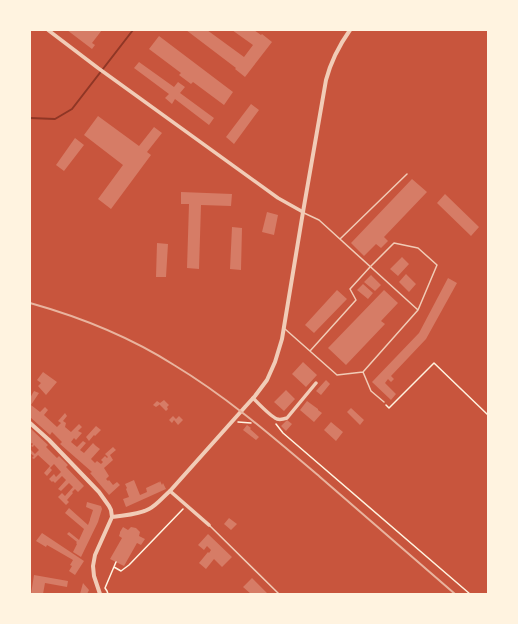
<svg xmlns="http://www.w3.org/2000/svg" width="518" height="624" font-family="Manrope,sans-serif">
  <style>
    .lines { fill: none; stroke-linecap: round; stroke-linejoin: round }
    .stream { stroke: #8f3625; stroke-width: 2 }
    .building { fill: #d67c66 }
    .path { stroke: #fff3e0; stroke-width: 1.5 }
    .service { stroke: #f1ccb7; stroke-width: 1.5 }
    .minor { stroke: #f1ccb7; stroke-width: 3.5 }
    .tertiary { stroke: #f1ccb7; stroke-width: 4 }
    .rail { stroke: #e9b49f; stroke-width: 2 }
  </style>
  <rect width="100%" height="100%" fill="#c8553d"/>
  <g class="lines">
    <path class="stream" d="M30 118 55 119 72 109 133 30"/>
  </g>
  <path class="building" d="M67 30H102L92 43 95 45 92 49Z
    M186 30H207L244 57 253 45 232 30H254L261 35 262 34 272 42 245 77 235 69 236 68Z
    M159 36 233 92 224 105 193 82 191 84 179 75 181 73 149 49Z
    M139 62 174 87 178 82 185 87 180 93 214 118 209 125 175 99 172 104 165 98 169 94 134 68Z
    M251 104 259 110 234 144 226 137Z
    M98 116 139 146 154 127 162 133 147 152 151 155 111 209 98 199 123 165 84 135Z
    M75 138 84 145 64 171 56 165Z
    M412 179 427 192 384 237 388 241 381 248 376 244 364 256 351 243Z
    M181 192 232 194 231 206 201 205 199 269 187 268 189 204H181Z
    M445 194 479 227 471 236 437 203Z
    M267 212 278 215 274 235 262 232Z
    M232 227 242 228 241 270 230 269Z
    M157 243 168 244 166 277H156Z
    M402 257 409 264 398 276 390 269Z
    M406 274 416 284 409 292 399 282Z
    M371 275 381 285 375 291 364 282Z
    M448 278 457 283 426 339 391 376 394 379 391 382 388 379 385 383 396 394 391 400 372 382 419 333Z
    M363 284 373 293 368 299 357 290Z
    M337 290 347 299 314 333 305 325Z
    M384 290 398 303 381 321 385 324 346 365 328 348Z
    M303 362 317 375 306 387 292 374Z
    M43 372 57 382 46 395 38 386 41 383 37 380Z
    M326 380 330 384 321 395 316 391Z
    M286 390 295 399 284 411 274 402Z
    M34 391 39 393 31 405 40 412 45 407 48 410 44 415 57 427 61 423 58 421 65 413 67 416 63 421 66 423 65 427 71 432 79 424 82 427 78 431 82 433 76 440 74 438 71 442 77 447 83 441 86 443 80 450 84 453 93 443 96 446 100 449 91 459 95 463 97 461 101 464 103 462 101 460 105 456 107 458 108 457 105 454 113 447 116 450 110 455 113 460 104 468 109 476 106 479 108 481 109 480 113 485 117 482 120 485 109 495 90 473 92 472 60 444 62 442 52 432 50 435 30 417V398Z
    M164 400 169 405 167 407 168 409 166 411 159 404 160 403 159 405 156 407 153 405 157 401 160 403Z
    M307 401 318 409V410L322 413 314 422 300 410Z
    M351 408 364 420 360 425 347 412Z
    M173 416 176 419 179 416 183 420 178 425 174 420 172 423 169 420Z
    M287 420 292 424 286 431 281 426Z
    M331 422 343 432 336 441 324 430Z
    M247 425 251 428 250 429 259 437 256 440 243 430Z
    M96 426 101 430 95 436 94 435 89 441 86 437Z
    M30 428 48 445 46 447 57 458 59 456 68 465 66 467 84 486 78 492 75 489 72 492 73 493 67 500 69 502 66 505 58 497 62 493 65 496 73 487 69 483 61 491 58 489 66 480 62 476 55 483 53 481 52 482 49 479 54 474 56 477 61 472 54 464 50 468 52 470 47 476 44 473 50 466 38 455 34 459 32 458 34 456 30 453V449L35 454 39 450 34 445 33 447 31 446 33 444 32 443 30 444Z
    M134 480 140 495 147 492 146 488 159 482V483L160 481 162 485 163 483 166 489 126 507 123 499 129 497 126 489 127 488 125 484Z
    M87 502 101 506 102 509 98 522 81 557 73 552 77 544 76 543 77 542 67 534 69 532 79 540 84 529 65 513 69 508 88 525 90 520V519L93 510 86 507Z
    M229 518 237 524 231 530 224 524Z
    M123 527 128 530 131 527 136 528 140 532 139 536 145 539 141 545 137 543 124 566 110 559 122 538 119 536 120 533V532Z
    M42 533 84 561 75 575 69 571 72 566 70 565 73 560 47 545 46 547 36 541Z
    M208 534 232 557 222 567 214 559 206 569 199 563 208 552 209 553 211 550 207 546 204 550 198 545Z
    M34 575 68 581 67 587 45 583 43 594H31Z
    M252 578 267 593 266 594H251L243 587Z
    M83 583 89 590 87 594H80Z"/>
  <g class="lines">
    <path class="path" d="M386 405 389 408 434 363 488 415
      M238 422 251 423
      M276 424 283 433 470 594
      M114 567 121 571 129 565 183 509
      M107 591 105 588 116 562
      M107 591 108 594"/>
    <path class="service" d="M304 213 319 220 418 310
      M340 239 407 174
      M285 329 337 375 363 372 418 310 437 265 418 248 394 243 370 267 350 289 356 300 310 351
      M363 372 371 391 384 402
      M209 525 279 594"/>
    <path class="minor" d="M48 30 98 68 278 198 303 212
      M253 398C259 404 270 416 277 419 280 420 284 419 287 418L316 383
      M170 491 209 525"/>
    <path class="tertiary" d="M30 423 49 440 99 492 109 506 111 510 112 517 95 555 93 566 94 576 100 594
      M112 517C124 515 138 515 149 509 157 505 163 497 170 491L245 407 255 396 267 380 275 362 282 339 303 212 326 80C331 61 338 47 350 30"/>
    <path class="rail" d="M30 303C80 317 130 337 174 365 227 397 273 437 320 477 365 516 410 555 455 594"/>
  </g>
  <rect width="518" height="624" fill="none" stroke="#fff3e0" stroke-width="62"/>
</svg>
